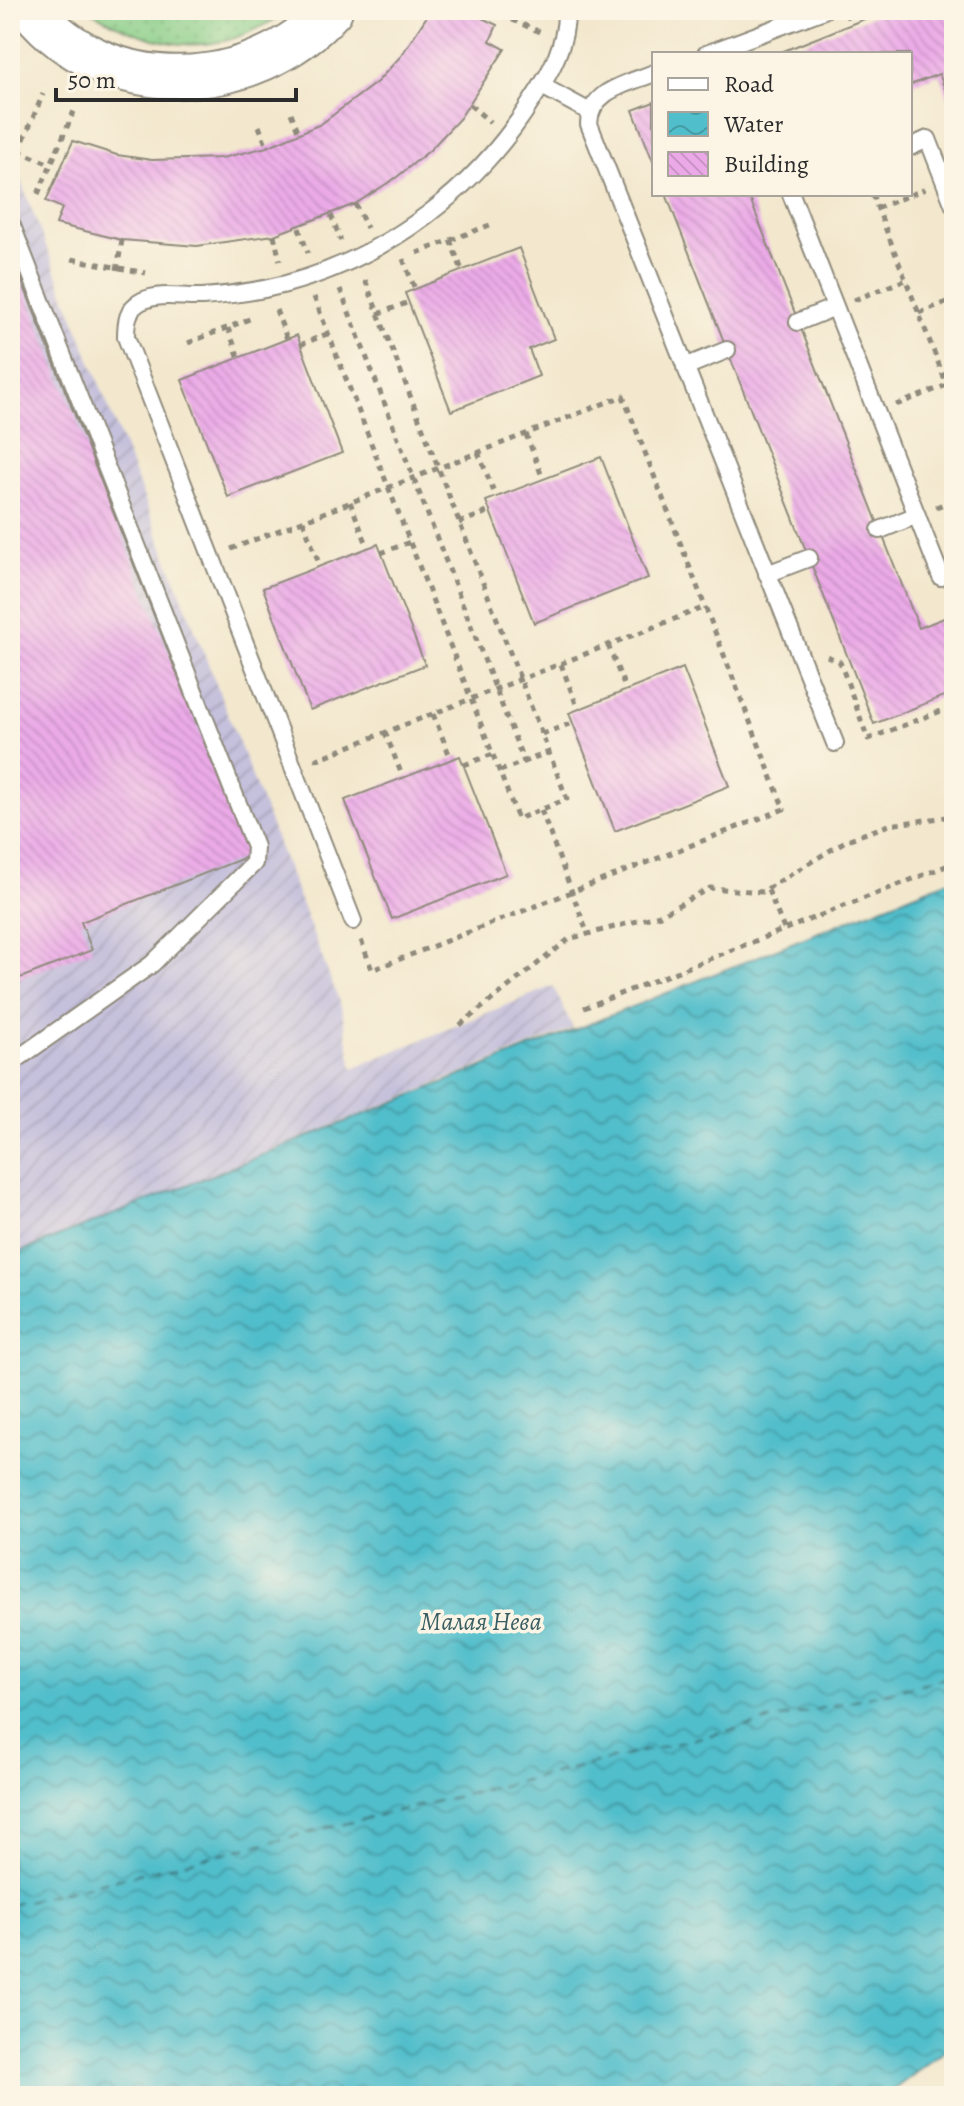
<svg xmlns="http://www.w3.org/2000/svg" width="964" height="2106" font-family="Alegreya,serif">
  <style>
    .industrial { fill: url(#industrial-furrows) }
    .grass { fill: url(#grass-dots); stroke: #5a7c5a; stroke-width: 2 }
    .water { fill: url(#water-waves); stroke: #3e747b; stroke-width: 2 }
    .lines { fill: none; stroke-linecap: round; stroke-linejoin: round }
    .ferry { stroke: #385e63; stroke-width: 2; stroke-dasharray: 10 8; stroke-linecap: butt }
    .building { fill: url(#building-back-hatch) }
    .lane-casing { stroke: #8f8a7c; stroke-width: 20 }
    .secondary-casing { stroke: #8f8a7c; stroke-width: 46 }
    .path { stroke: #8f8a7c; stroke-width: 5; stroke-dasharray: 6 6; stroke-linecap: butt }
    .lane { stroke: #fff; stroke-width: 16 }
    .secondary { stroke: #fff; stroke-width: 42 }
    .labels { text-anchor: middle; stroke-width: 7; stroke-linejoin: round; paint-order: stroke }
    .water-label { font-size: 26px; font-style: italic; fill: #385e63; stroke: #fcf5e5 }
  </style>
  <defs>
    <pattern id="industrial-furrows" width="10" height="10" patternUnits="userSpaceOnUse" patternTransform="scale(2)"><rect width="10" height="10" fill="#c5c0db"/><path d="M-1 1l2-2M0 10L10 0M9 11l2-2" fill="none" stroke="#a9a5bc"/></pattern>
    <pattern id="grass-dots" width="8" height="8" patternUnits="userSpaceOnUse" patternTransform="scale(2)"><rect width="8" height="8" fill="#89ce88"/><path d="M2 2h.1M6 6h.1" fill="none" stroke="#76b176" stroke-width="1.8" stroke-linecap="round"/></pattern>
    <pattern id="water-waves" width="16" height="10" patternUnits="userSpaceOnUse" patternTransform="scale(2)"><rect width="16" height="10" fill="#51becb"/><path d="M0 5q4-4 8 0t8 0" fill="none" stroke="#439ba5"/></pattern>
    <pattern id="building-back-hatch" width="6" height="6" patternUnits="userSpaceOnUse" patternTransform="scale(2)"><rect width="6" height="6" fill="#ebaae7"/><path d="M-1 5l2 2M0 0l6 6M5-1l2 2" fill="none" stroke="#ca92c6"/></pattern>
  </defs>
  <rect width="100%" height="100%" fill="#fcf5e5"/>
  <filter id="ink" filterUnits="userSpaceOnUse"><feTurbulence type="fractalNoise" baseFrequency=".0125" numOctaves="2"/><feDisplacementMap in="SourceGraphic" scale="16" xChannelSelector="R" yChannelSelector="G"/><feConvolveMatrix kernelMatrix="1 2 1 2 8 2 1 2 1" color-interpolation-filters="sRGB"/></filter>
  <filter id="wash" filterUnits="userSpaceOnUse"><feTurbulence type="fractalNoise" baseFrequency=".006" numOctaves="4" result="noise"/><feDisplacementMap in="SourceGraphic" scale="32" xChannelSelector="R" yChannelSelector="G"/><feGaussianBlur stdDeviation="1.8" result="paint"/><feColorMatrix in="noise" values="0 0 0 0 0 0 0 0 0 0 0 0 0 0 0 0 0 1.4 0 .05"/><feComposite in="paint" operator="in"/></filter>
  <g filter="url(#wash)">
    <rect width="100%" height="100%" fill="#f3e8ce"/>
    <path class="industrial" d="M10 153 341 1006 353 1068 553 986 573 1028 10 1256Z"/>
    <path class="grass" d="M88 10H289C218 60 159 52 88 10Z"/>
    <path class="water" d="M954 878V2044L885 2096H10V1256Z"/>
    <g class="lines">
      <path class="ferry" d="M10 1905 954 1676"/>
    </g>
    <g id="blocks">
      <path class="building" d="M431 10H465L497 25 490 41 505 49 460 118 430 150 397 177 355 204 274 235 197 246 122 240 56 224 62 208 46 201 73 141 117 155 152 160 222 158 267 147 321 124 377 82 401 56Z
        M887 10H954V111L939 74 910 85V54H776Z
        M654 102V164L633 110Z
        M666 194H748L919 628 954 614V692L874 724Z
        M519 248 554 339 529 349 539 376 451 411 405 293Z
        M10 251 249 856 81 922 92 950 10 982Z
        M297 335 342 453 228 497 182 380Z
        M601 457 648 578 534 623 486 501Z
        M378 544 425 665 310 710 263 588Z
        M683 668 729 786 615 831 569 713Z
        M460 756 506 874 392 919 345 800Z"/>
    </g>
  </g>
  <g filter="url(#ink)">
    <use href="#blocks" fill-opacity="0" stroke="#8f8a7c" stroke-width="2"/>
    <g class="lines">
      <g class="lane-casing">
        <path id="lane" d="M706 54 824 10
          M654 73C627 84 590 90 589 124L835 743
          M542 86 590 112
          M910 147 928 139 954 206
          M791 194 941 577 954 572
          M10 221 255 847 254 863 152 964 10 1064
          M798 322 835 307
          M685 367 727 350
          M880 530 917 515
          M767 574 809 558
          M353 921 126 337C126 323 127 308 142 301 160 292 182 298 202 297 230 295 259 291 286 284 389 256 477 189 533 99 551 72 567 43 566 10
          M950 2096 954 2093"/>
      </g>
      <g class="secondary-casing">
        <path id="secondary" d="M32 10C107 102 254 96 331 10"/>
      </g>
      <path class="path" d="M490 10 540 32
        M845 17 863 10
        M508 18 510 10
        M590 19 612 10
        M470 105 490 122
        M291 113 299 133
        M259 126 267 147
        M10 128 19 151 50 164
        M19 151 43 94
        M38 194 74 111
        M872 194 954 403
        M355 204 367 228
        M877 208 925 189
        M331 215 341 241
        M299 228 308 253
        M274 235 280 261
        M450 240 462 270
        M417 253 495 223
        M72 259 146 273
        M403 259 415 289
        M117 270 122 240
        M340 289 524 762
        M314 297 518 819 567 799 364 277
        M854 300 905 280
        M276 310 287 339
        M919 313 954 299
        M378 314 409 302
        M228 328 239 358
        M188 343 252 318
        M300 345 329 333
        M896 405 947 385
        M526 434 543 479
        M478 452 496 497
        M350 502 368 547
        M936 507 954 500
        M303 521 320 566
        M459 523 490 511
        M231 549 623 396 784 809 372 970 361 940
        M381 553 410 542
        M608 645 626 690
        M827 656 840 662 868 739 954 706
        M561 664 578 709
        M433 714 451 759
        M385 732 403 778
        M542 734 572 723
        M315 760 705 607
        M464 765 493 754
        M500 771 549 752
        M541 810 587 932
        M768 890 784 929
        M584 1008 954 863
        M460 1025 569 939 660 915 710 888 762 892 847 840 889 825 954 816"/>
      <use href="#lane" class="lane"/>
      <use href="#secondary" class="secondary"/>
    </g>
  </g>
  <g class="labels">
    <g class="water-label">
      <text x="481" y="1630">Малая Нева</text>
    </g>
  </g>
  <rect width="964" height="2106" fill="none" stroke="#fcf5e5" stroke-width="40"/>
  <rect x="652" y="52" width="260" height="144" fill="#fcf5e5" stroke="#a8a49b" stroke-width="2"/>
  <rect x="668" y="78" width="40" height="12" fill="#ffffff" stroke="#a8a49b" stroke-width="2"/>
  <text x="724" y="92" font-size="24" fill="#2b2b2b">Road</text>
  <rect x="668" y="112" width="40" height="24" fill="url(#water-waves)" stroke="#a8a49b" stroke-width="2"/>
  <text x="724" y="132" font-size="24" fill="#2b2b2b">Water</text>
  <rect x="668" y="152" width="40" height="24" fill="url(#building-back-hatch)" stroke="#a8a49b" stroke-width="2"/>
  <text x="724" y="172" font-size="24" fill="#2b2b2b">Building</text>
  <path d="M56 88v12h240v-12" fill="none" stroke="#2b2b2b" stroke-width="4"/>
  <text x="68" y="88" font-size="24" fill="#2b2b2b" stroke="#fcf5e5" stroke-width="6" paint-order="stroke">50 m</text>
</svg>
